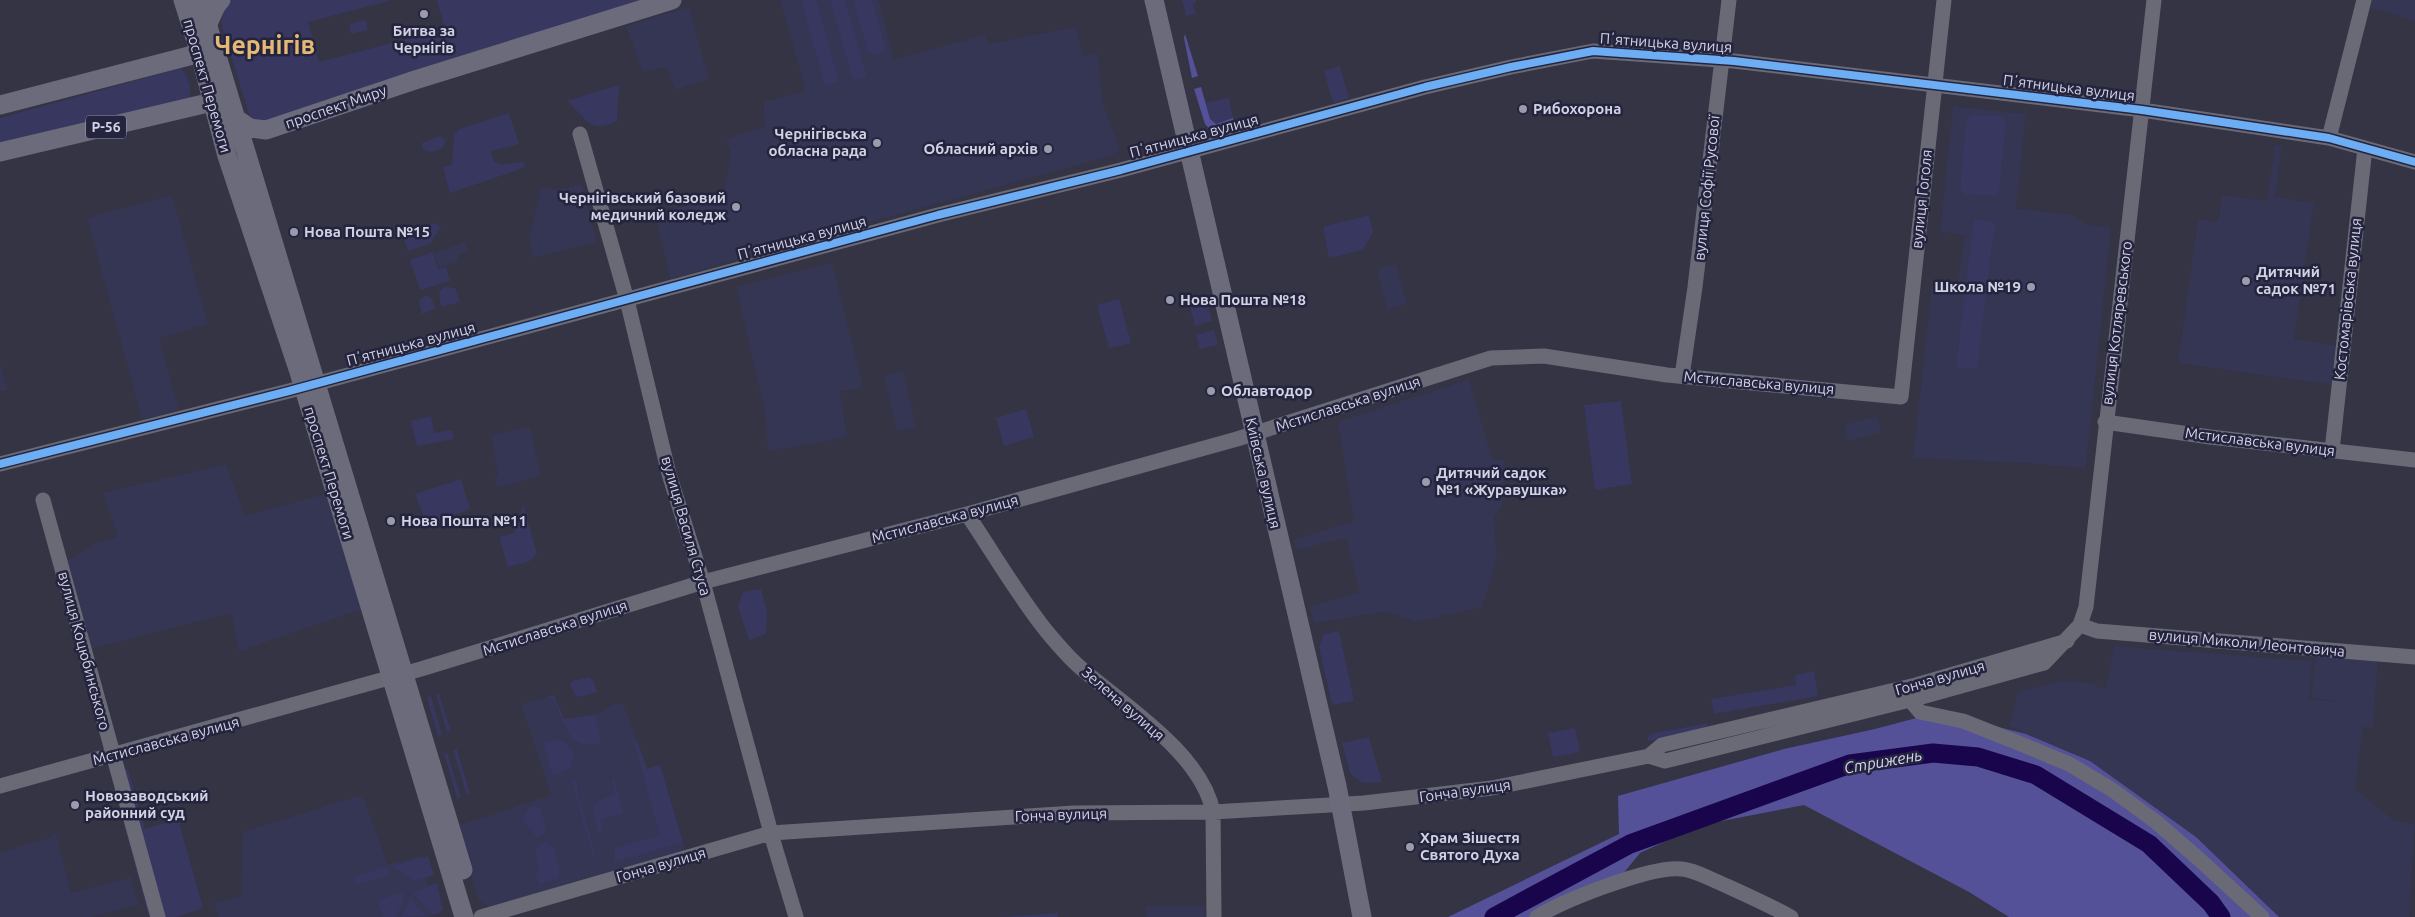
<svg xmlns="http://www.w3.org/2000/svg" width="2415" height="917" font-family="Ubuntu,sans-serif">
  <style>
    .built { fill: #353554 }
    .green { fill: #373760 }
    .forest { fill: #545199 }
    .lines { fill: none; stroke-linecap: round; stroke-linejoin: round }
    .river { stroke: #19054b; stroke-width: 19 }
    .minor { stroke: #6a6a77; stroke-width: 15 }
    .major { stroke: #6b6b7b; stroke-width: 19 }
    .cycleway-casing { stroke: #24243f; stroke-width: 11 }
    .cycleway { stroke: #6dadf4; stroke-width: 8 }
    .poi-dot { fill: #9a9bac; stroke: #24243f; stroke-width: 2 }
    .labels { text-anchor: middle; stroke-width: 5; stroke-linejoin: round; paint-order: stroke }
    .shield { fill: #24243f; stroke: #9d9eb2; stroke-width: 1 }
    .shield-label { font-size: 14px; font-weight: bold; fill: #d1d2e4 }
    .poi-label { font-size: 15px; font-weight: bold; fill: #d1d2e4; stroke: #24243f; text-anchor: start }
    .street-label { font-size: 15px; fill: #d1d2e4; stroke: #24243f }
    .water-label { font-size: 16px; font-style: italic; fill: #d5d7ed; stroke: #24243f }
    .town-label { font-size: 25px; font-weight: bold; fill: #e5b875; stroke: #24243f }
  </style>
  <rect width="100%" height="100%" fill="#343444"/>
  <path class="built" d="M780 0H879L894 59 985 35 988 44 1076 27 1083 56 1098 54 1102 100 1120 150 1111 156 800 241 670 279 655 214 723 196 731 156 726 139 765 127 763 102 806 91Z
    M2369 0H2415V21L2367 7Z
    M689 7 709 79 675 90 667 67 642 72 626 26Z
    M1953 106 2026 114 2016 208 2071 215 2088 225 2111 228 2086 468 2025 463 1913 458 1932 286 1957 288 1965 235 1940 232Z
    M2275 145 2282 146 2275 197 2314 203 2294 339 2340 346 2334 385 2178 363 2198 219 2218 222 2222 195 2267 201Z
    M582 184 597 242 533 258 529 237 541 187 557 190Z
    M172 195 208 324 159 338 179 410 142 419 87 218Z
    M465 242 468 252 458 255 460 261 439 268 434 253Z
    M832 263 863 387 840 392 847 436 834 440 768 451 765 412 736 287Z
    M1396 264 1407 304 1387 309 1377 269Z
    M0 363 8 390 0 392Z
    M903 371 916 427 897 432 884 376Z
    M1469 379 1492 458 1504 460 1503 504 1494 518 1497 559 1482 607 1416 622 1385 612 1314 623 1309 607 1360 592 1346 538 1296 550 1294 540 1354 521 1338 422Z
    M1877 416 1881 432 1848 441 1844 425Z
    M530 427 541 476 497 488 494 477 498 475 491 435Z
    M226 464 245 516 328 493 362 609 239 651 231 613 90 649 66 560 74 558 96 543 118 537 103 493Z
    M2114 646 2312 661 2309 699 2340 702 2311 697 2316 652 2378 657 2373 728 2363 727 2355 789 2395 821 2415 824 2409 917H2279L2196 837 2090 761 2009 726 2018 692 2064 680 2092 684 2106 689Z
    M554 695 564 719 566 720 602 713 611 705 621 703 624 705 647 769 660 765 686 851 490 908 479 901 455 827 551 795 521 704Z
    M358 796 364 799 388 865 419 856 436 914 428 917H218L214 903 241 895 243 832Z
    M56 832 71 893 131 877 139 905 91 917H0V852L49 838Z
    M1146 906H1204V917H1146Z"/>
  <path class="green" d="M232 0H393L308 22 319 62 445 29 437 0H650L268 122 254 120 249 114 221 23 225 6Z
    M801 0H816L839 82 825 86Z
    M830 0H845L867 76 853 80Z
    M853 0H872L886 50 875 55 868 52Z
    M1182 0H1197L1193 5 1196 14 1186 16Z
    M366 20 368 30 351 34 349 24Z
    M1340 66 1349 98 1333 103 1324 71Z
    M181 68C189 78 192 88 189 101L0 150V118Z
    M619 85 617 121C588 135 586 117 567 101Z
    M1229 98 1233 118 1216 124 1210 119 1205 103Z
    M509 113 519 144 491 151 494 161 501 165 523 162 525 166 515 171 450 193 443 167 452 164 454 135 459 129Z
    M1971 115 2000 116 2006 121 1999 193 1996 196 1965 194 1960 189 1966 121Z
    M440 136 446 140 443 148 431 152 423 150 422 143Z
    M1369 215 1373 232 1363 250 1329 258 1323 227Z
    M1974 219 1995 222 1977 369 1956 367Z
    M435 223 441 227 430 244 408 251 404 240 409 228Z
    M433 252 438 269 446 267 450 281 420 290 410 260Z
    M444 287 455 288 460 302 441 307 439 292Z
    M1205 295 1212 321 1195 326 1188 300Z
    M428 296 432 299 435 309 422 314 419 301 424 296Z
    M1119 299 1131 343 1109 348 1097 305Z
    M1214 330 1218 345 1200 349 1196 335Z
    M1621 401 1632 484 1595 490 1584 405Z
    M1026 409 1034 437 1004 446 996 418Z
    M431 416 434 433 452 430 454 439 417 446 411 421Z
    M461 479 470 509 427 526 415 494Z
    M523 504 537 554 530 561 508 567 499 537 514 533Z
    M761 589 767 610 766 634 749 640 738 606 743 592Z
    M1339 631 1354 701 1332 705 1319 647 1324 634Z
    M1814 671 1818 696 1714 714 1711 699 1796 685 1795 675Z
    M589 677 594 681 597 692 580 697 575 695 570 685 572 681Z
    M436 694H439L451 731 447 732Z
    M554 695 564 719 595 715 601 743C561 754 566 712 549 696Z
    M431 696 442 735 438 736 427 698Z
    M1708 723 1706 729 1701 732 1648 741V737L1650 734Z
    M1575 728 1580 752 1553 757 1548 733Z
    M1369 737 1382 782 1363 783 1350 773 1342 743Z
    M554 739 566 743 575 755 570 768 553 776 543 743Z
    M638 742 647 769 660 765 683 842 614 862 615 848 660 835 634 743Z
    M457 749 470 794 467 796 453 750Z
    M447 752 461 797 457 798 444 754Z
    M128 769 145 829 178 819 203 908 176 917H165L124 770Z
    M614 779 623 813 600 820 603 832 599 833C592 806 586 805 615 794L611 780Z
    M577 780V790L596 857H593L572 781Z
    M535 806 540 808 546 827 545 833 537 838 523 819 528 808Z
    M125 820 154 917H149L123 821Z
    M544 842 554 848 560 872 557 879 539 884 535 874 540 872C537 861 530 848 544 842Z
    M428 856 434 875 414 881 393 866Z
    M387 866 390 875 357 885 354 877Z
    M437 883 443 909 438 914H432L412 893Z
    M402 892 405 897 396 917H383L377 900Z
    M410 898 426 916 402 917Z
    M1058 913V917H1002Z"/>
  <path class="forest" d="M1185 34 1198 76 1192 78 1184 38Z
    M1201 87 1210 119 1216 124 1233 118 1235 127 1212 132 1205 124 1194 89Z
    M1939 712 2026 734 2090 761 2196 837 2279 917H2009L1969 892 1804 805 1701 825 1640 853 1622 875 1532 917H1448L1619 834 1618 796 1784 749 1875 729Z"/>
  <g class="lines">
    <path class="river" d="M1494 917 1630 844 1850 764 1933 753 1978 757 2036 775 2149 844 2211 903 2221 917"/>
    <path class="minor" d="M580 134 627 300 669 474 703 582 774 844 796 917
      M2329 138 2364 0
      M1682 376 1695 287 1729 0
      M2105 422 2210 437 2415 460
      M2332 451 2365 148
      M0 464 289 391 938 215 1121 170 1425 87 1511 67 1593 51 1734 61 2142 110 2329 138 2415 162
      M43 500 158 917
      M967 514C994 554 1018 596 1048 633 1058 645 1070 659 1082 669 1125 706 1202 754 1213 812L1214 917
      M2080 625 2097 631 2415 657
      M1910 700 1920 712 1963 721 2016 742 2069 764 2111 789 2155 821 2200 860 2262 917
      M1649 756 1665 761 1918 698 2044 663 2080 625 2086 607 2154 0
      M0 786 421 669 703 582 967 514 1237 439 1491 358 1544 356 1667 375 1901 397 1944 0
      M481 917 771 833 1074 813 1213 812 1364 803 1492 788 1649 756 1662 745 1916 685 2067 641
      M1537 917C1562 901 1652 865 1682 869 1694 870 1706 877 1718 882 1742 893 1767 904 1791 917"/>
    <path class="major" d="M183 0 200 54 227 156 299 372 464 917
      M200 0 463 870
      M1154 0 1337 786 1362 917
      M206 28 216 6 221 0
      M0 105 212 50
      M0 152 212 102 250 128 266 130 415 80 672 0"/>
    <g class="cycleway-casing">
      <path id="cycleway" d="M0 464 289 391 938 215 1121 170 1425 87 1511 67 1593 51 1734 61 2142 110 2329 138 2415 162"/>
    </g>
    <use href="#cycleway" class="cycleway"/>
  </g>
  <g class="poi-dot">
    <circle cx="424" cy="14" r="5"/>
    <circle cx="1523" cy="109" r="5"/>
    <circle cx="877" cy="143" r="5"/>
    <circle cx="1048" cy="149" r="5"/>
    <circle cx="736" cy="207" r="5"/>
    <circle cx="294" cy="232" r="5"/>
    <circle cx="2246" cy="281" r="5"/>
    <circle cx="2031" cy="287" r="5"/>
    <circle cx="1170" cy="300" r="5"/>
    <circle cx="1211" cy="391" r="5"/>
    <circle cx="1426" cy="482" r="5"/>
    <circle cx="391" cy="521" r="5"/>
    <circle cx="75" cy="805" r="5"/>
    <circle cx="1410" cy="847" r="5"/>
  </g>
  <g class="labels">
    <rect class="shield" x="86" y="115.5" width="40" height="23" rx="4"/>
    <g class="shield-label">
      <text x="106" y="132">Р-56</text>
    </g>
    <g class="poi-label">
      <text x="424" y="36" text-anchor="middle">Битва за<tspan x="424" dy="17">Чернігів</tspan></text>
      <text x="1533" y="114">Рибохорона</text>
      <text x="867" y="139" text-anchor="end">Чернігівська<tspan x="867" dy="17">обласна рада</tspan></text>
      <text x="1038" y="154" text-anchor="end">Обласний архів</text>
      <text x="726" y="203" text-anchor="end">Чернігівський базовий<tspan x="726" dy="17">медичний коледж</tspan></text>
      <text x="304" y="237">Нова Пошта №15</text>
      <text x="2256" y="277">Дитячий<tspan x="2256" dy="17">садок №71</tspan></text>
      <text x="2021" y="292" text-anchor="end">Школа №19</text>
      <text x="1180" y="305">Нова Пошта №18</text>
      <text x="1221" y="396">Облавтодор</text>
      <text x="1436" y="478">Дитячий садок<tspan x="1436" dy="17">№1 «Журавушка»</tspan></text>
      <text x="401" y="526">Нова Пошта №11</text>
      <text x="85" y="801">Новозаводський<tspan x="85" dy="17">районний суд</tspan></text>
      <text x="1420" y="843">Храм Зішестя<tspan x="1420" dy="17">Святого Духа</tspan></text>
    </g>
    <g class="street-label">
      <text transform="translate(1666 43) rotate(4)" y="5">Пʼятницька вулиця</text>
      <text transform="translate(207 86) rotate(74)" y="5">проспект Перемоги</text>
      <text transform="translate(2069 88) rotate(7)" y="5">Пʼятницька вулиця</text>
      <text transform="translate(336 107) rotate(-19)" y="5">проспект Миру</text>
      <text transform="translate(1194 136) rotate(-15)" y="5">Пʼятницька вулиця</text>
      <text transform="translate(1707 188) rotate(-84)" y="5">вулиця Софії Русової</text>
      <text transform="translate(1922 199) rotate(-84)" y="5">вулиця Гоголя</text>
      <text transform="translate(802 238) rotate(-15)" y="5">Пʼятницька вулиця</text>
      <text transform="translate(2348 299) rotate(-84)" y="5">Костомарівська вулиця</text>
      <text transform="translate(2117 323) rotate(-83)" y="5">вулиця Котляревського</text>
      <text transform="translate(411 344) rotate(-15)" y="5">Пʼятницька вулиця</text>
      <text transform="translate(1759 383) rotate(5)" y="5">Мстиславська вулиця</text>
      <text transform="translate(1348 404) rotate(-18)" y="5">Мстиславська вулиця</text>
      <text transform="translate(2260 442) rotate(7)" y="5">Мстиславська вулиця</text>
      <text transform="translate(329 473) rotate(73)" y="5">проспект Перемоги</text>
      <text transform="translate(1263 473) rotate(77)" y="5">Київська вулиця</text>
      <text transform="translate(945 519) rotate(-15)" y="5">Мстиславська вулиця</text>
      <text transform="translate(686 526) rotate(74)" y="5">вулиця Василя Стуса</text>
      <text transform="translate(555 628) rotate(-18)" y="5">Мстиславська вулиця</text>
      <text transform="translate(2247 643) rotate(5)" y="5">вулиця Миколи Леонтовича</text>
      <text transform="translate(84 651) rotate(75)" y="5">вулиця Коцюбинського</text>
      <text transform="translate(1940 678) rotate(-16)" y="5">Гонча вулиця</text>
      <text transform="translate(1123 704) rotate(41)" y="5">Зелена вулиця</text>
      <text transform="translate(166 741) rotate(-15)" y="5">Мстиславська вулиця</text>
      <text transform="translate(1465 791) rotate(-8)" y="5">Гонча вулиця</text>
      <text transform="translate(1061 815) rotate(-2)" y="5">Гонча вулиця</text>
      <text transform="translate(661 865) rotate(-16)" y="5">Гонча вулиця</text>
    </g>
    <g class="water-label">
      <text transform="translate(1883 761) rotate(-10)" y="6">Стрижень</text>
    </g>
    <g class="town-label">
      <text x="265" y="54">Чернігів</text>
    </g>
  </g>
</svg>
